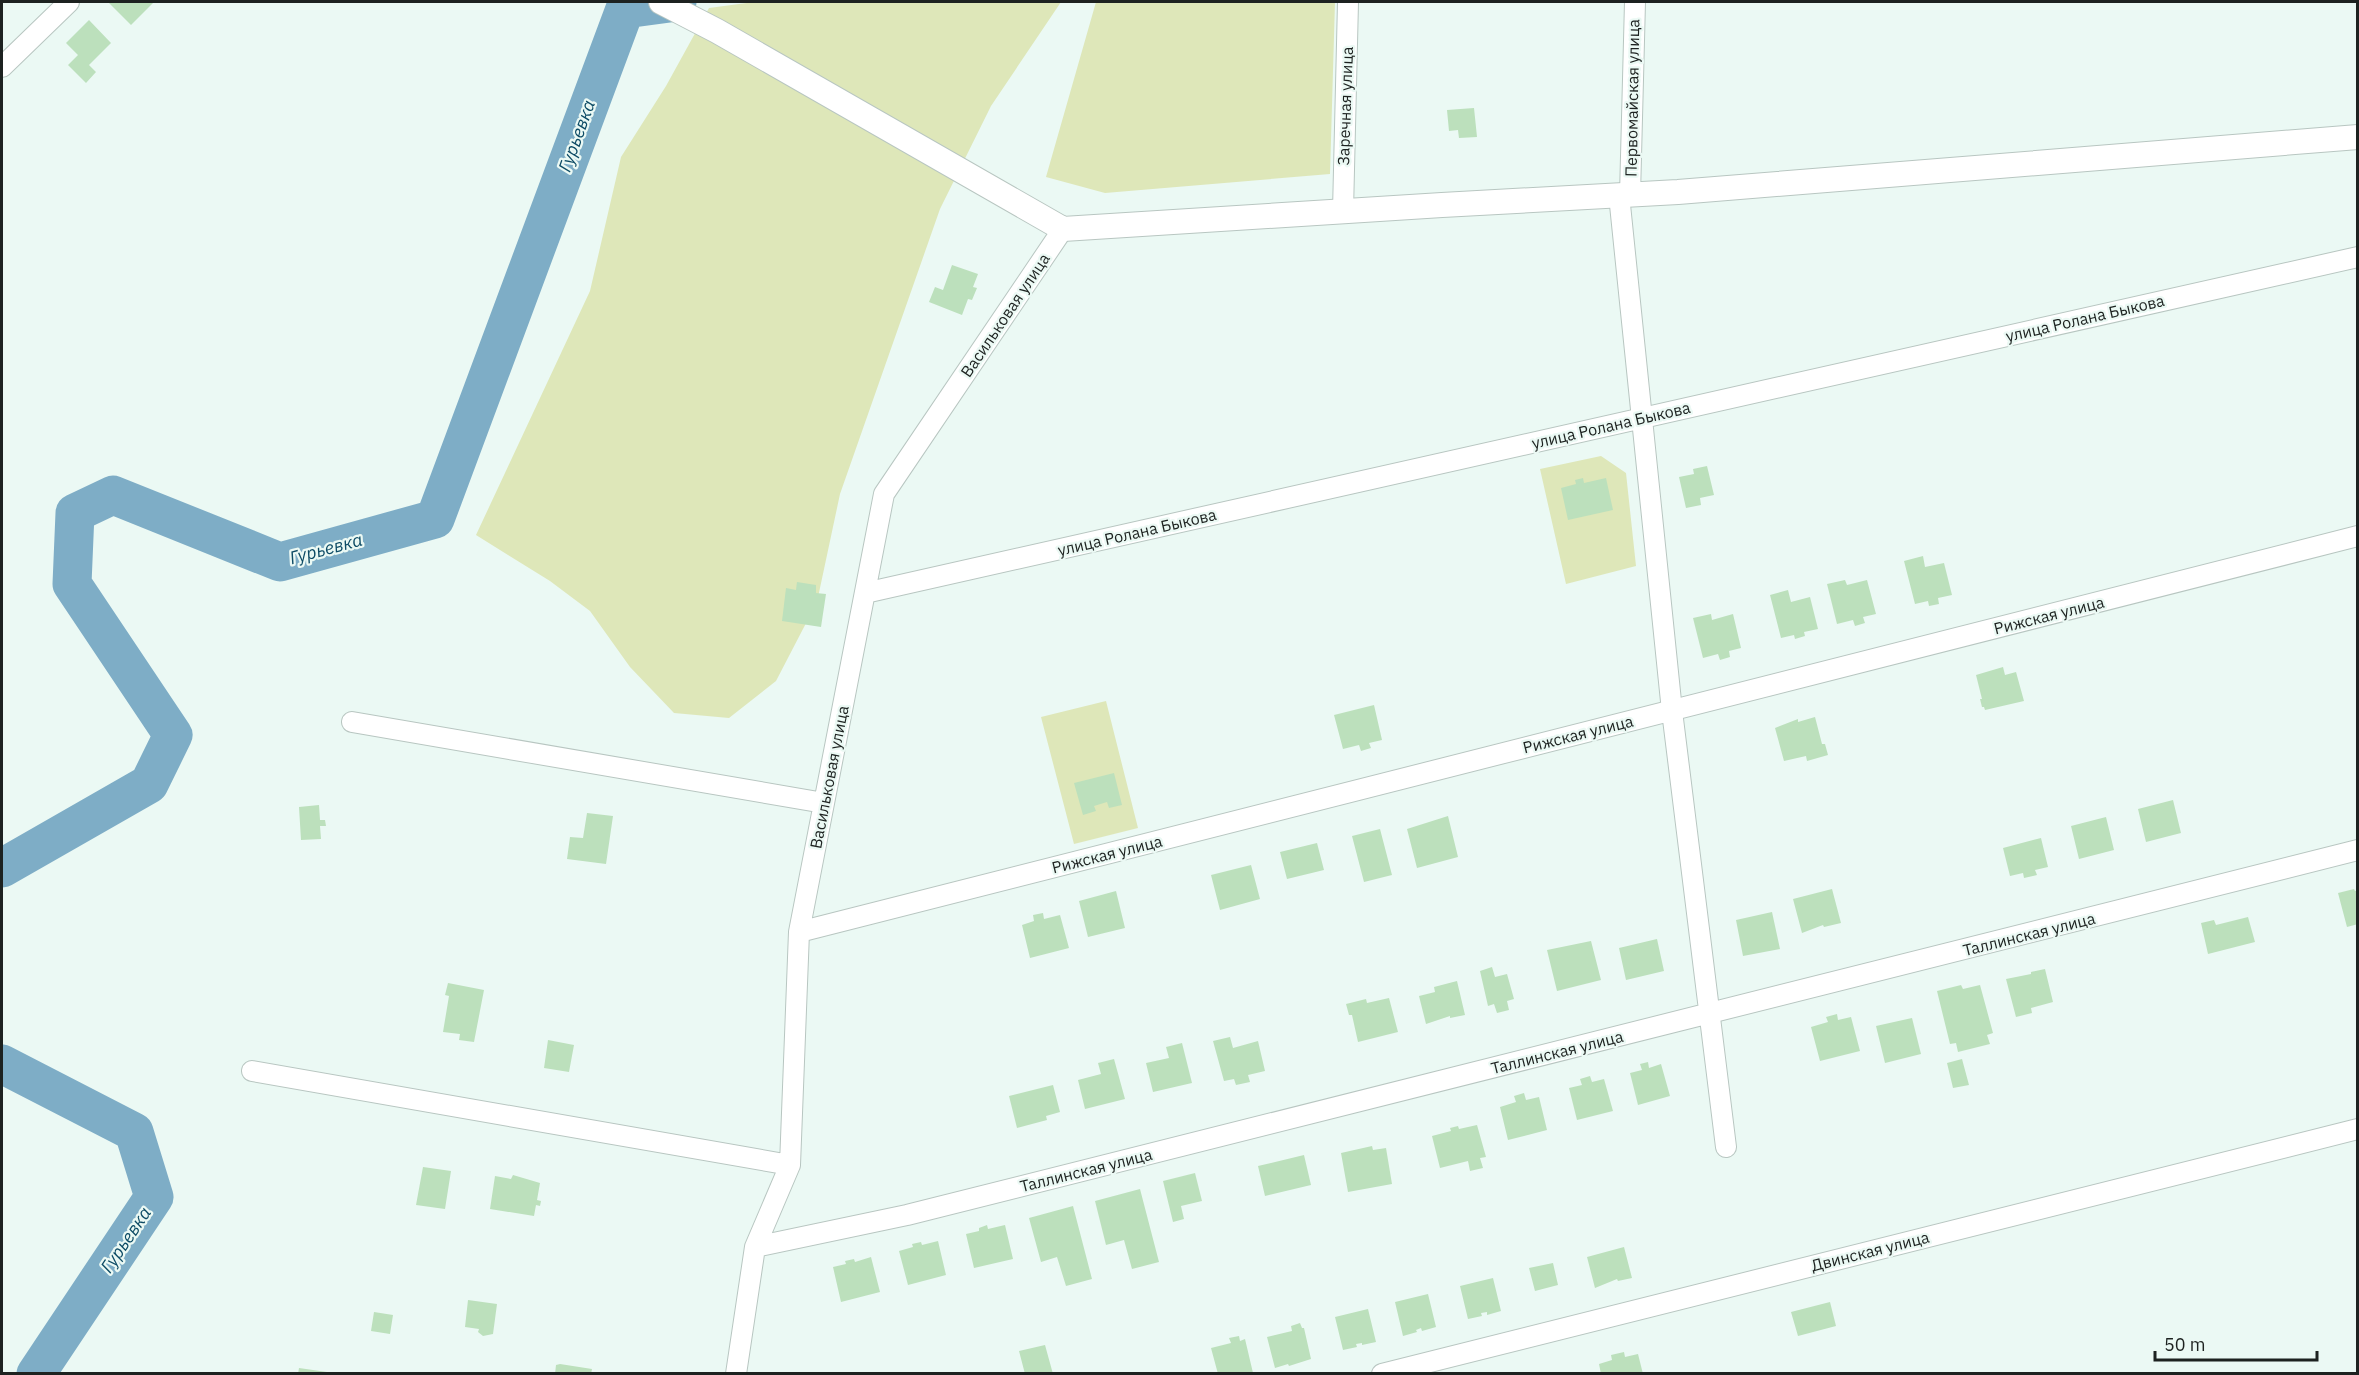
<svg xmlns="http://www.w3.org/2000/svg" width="2359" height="1375" font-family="'IBM Plex Sans',sans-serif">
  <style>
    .green { fill: #dee7b9 }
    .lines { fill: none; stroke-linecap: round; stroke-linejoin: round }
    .river { stroke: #7eadc6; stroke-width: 39 }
    .building { fill: #bce0bc }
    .minor-casing { stroke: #b8c6c1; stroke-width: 22 }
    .tertiary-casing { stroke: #b8c6c1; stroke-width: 26 }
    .minor { stroke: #fff; stroke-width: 20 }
    .tertiary { stroke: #fff; stroke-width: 24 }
    .labels { text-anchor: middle; stroke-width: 4.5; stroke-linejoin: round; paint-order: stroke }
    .street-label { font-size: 16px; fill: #1d2220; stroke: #ebf9f4 }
    .water-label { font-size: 18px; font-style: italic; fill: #0d4b65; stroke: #ebf9f4 }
  </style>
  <rect width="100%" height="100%" fill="#ebf9f4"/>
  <path class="green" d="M754 2H1061L991 106 940 209 840 494 817 602 776 681 729 718 674 713 630 667 590 611 550 581 476 535 590 291 621 157 666 86 709 8Z
    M1096 2H1335L1330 174 1105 193 1046 177Z
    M1601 456 1626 473 1636 566 1566 584 1540 469Z
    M1106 701 1138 828 1074 844 1041 717Z"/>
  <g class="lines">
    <path class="river" d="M2 868 149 784 173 735 72 584 75 513 113 495 280 562 435 519 625 9 677 2
      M2 1064 134 1132 154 1197 36 1374"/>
  </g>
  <path class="building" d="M108 2H154L131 25Z
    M89 20 111 43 89 65 96 72 86 83 68 65 78 55 66 43Z
    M1474 108 1477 137 1459 138 1458 130 1449 131 1447 110Z
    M952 265 978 274 973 287 977 288 972 300 968 299 962 315 929 302 935 287 943 290Z
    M1707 466 1714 495 1700 498 1701 505 1686 508 1679 477 1694 474 1693 469Z
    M1583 478 1584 483 1606 478 1613 510 1568 520 1561 488 1576 484 1575 480Z
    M1923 556 1925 567 1944 563 1952 595 1938 598 1939 604 1929 606 1928 601 1915 604 1904 561Z
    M1845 580 1847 585 1867 580 1876 614 1863 617 1865 623 1855 626 1853 620 1837 624 1827 584Z
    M797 582 816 585V593L826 594 821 627 782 621 786 588 796 590Z
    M1788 590 1791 602 1810 597 1818 629 1804 632 1805 636 1795 639 1794 635 1781 638 1770 595Z
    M1711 614 1712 620 1733 614 1741 648 1729 651 1730 657 1720 660 1718 654 1703 658 1693 618Z
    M2003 667 2005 675 2016 672 2024 701 1985 710 1984 707H1982L1980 699H1982L1976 675Z
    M1374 705 1382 740 1369 743 1371 748 1361 751 1359 745 1343 749 1334 715Z
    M1815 717 1822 744H1825L1828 755 1807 761 1806 756 1784 761 1775 728 1798 719V722Z
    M1114 773 1122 805 1109 808 1107 802 1094 806 1096 811 1083 815 1074 783Z
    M2173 800 2181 833 2146 842 2138 809Z
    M319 805 320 820H325L326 826H320L321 839 301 840 299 807Z
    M587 813 613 816 606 864 567 859 570 837 583 838Z
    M1448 816 1458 857 1417 868 1407 829Z
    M2106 817 2114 850 2079 859 2071 826Z
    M1380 829 1392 875 1364 882 1352 836Z
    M2041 838 2048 867 2035 870 2037 875 2024 878 2023 873 2010 876 2003 848Z
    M1317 843 1324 870 1287 879 1280 852Z
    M1251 865 1260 899 1220 910 1211 875Z
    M1832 889 1841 923 1824 927 1823 925 1802 933 1793 899Z
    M2354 889 2355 891 2358 890V924L2347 927 2338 893Z
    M1116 891 1125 928 1088 937 1079 901Z
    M1772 912 1780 949 1743 956 1736 920Z
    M1043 913 1044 919 1060 915 1069 948 1030 958 1022 925 1034 921 1033 915Z
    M2248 917 2255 942 2208 954 2201 923 2214 920 2216 925Z
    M1657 939 1664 971 1626 980 1619 948Z
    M1591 941 1601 980 1557 991 1547 950Z
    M1492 967 1495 977 1507 974 1514 999 1507 1001 1509 1010 1497 1013 1494 1004 1488 1006 1480 971Z
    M2045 969 2053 1002 2031 1008 2032 1013 2016 1017 2006 979 2031 974V972Z
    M1457 981 1465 1015 1450 1018V1016L1426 1024 1419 996 1435 992 1434 987Z
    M448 983 484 990 474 1042 459 1040 460 1034 443 1032 449 996 445 995Z
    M1961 985 1963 989 1980 985 1993 1033 1987 1035 1990 1044 1958 1052 1956 1043 1950 1044 1937 991Z
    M1389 998 1398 1032 1358 1042 1352 1015H1349L1346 1004 1366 999 1367 1003Z
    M1837 1014 1838 1020 1851 1017 1860 1051 1820 1061 1811 1027 1828 1022 1826 1017Z
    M1912 1018 1921 1054 1885 1063 1876 1026Z
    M1230 1037 1233 1048 1258 1041 1265 1071 1248 1075 1250 1082 1236 1085 1234 1079 1224 1081 1213 1041Z
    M548 1040 574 1045 569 1072 544 1068Z
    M1182 1043 1192 1083 1153 1092 1146 1063 1169 1058 1166 1047Z
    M1114 1059 1125 1099 1085 1109 1078 1080 1101 1074 1098 1063Z
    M1962 1059 1969 1085 1953 1088 1947 1063Z
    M1648 1062 1649 1068 1661 1064 1670 1096 1638 1105 1630 1073 1642 1070 1640 1064Z
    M1590 1076 1592 1082 1604 1079 1613 1111 1577 1120 1569 1088 1582 1085 1580 1079Z
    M1053 1085 1060 1112 1046 1116 1047 1120 1017 1128 1009 1096Z
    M1524 1093 1526 1100 1539 1097 1547 1130 1508 1140 1500 1107 1516 1102 1514 1096Z
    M1477 1125 1486 1157 1480 1158 1483 1168 1470 1171 1468 1161 1440 1168 1432 1136 1451 1131 1450 1128 1458 1126 1459 1129Z
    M1372 1146 1373 1150 1386 1148 1392 1184 1348 1192 1341 1153Z
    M1304 1155 1311 1185 1265 1196 1258 1166Z
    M423 1167 451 1171 445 1209 416 1205Z
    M1195 1173 1202 1201 1181 1206 1184 1219 1173 1222 1163 1181Z
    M513 1175 540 1183 537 1200 541 1201 540 1206 536 1205 534 1216 490 1209 495 1176 511 1179Z
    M1140 1189 1159 1262 1132 1269 1124 1240 1106 1245 1095 1201Z
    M1073 1206 1092 1279 1066 1286 1057 1257 1041 1262 1029 1218Z
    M987 1225 988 1229 1005 1225 1013 1259 974 1268 966 1234 979 1231V1228Z
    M938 1241 946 1275 908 1285 899 1251 913 1247 912 1244 921 1242 922 1245Z
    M1624 1247 1632 1278 1618 1281 1617 1279 1595 1288 1587 1257Z
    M871 1257 880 1292 841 1302 833 1267 846 1264 845 1261 854 1259 855 1262Z
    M1553 1263 1558 1285 1535 1291 1529 1268Z
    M1493 1278 1501 1311 1487 1315V1312L1481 1313 1482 1316 1468 1319 1460 1286Z
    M1428 1294 1436 1327 1422 1331 1421 1328 1416 1330 1417 1332 1403 1336 1395 1302Z
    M468 1300 497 1304 493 1334 483 1336 478 1332 479 1329 465 1327Z
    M1830 1302 1836 1326 1798 1336 1791 1312Z
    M1368 1309 1376 1342 1362 1345V1343L1356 1344 1357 1347 1343 1350 1335 1317Z
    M374 1312 393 1315 390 1334 371 1331Z
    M1300 1323 1302 1328H1304L1311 1359 1289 1366 1288 1364 1275 1368 1267 1337 1292 1331 1291 1326Z
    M1239 1336 1240 1341 1245 1339 1253 1373 1218 1374 1211 1348 1231 1343 1229 1338Z
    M1045 1345 1053 1374H1025L1019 1351Z
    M1624 1352 1625 1357 1638 1354 1643 1374H1601L1599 1364 1612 1360 1611 1355Z
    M560 1364 592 1369 591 1374H555L556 1365Z
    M299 1368 327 1372V1374H298Z"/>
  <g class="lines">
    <g class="minor-casing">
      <path id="minor" d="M2 67 69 2
        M1619 195 1672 711 1726 1147
        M1630 195 1635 2
        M1343 211 1348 2
        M865 593 2358 257
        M352 722 824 803
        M799 932 2358 536
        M252 1071 790 1165
        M755 1247 907 1215 2358 850
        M736 1374 755 1247 790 1165 799 932 884 494 1063 229
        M1382 1374 2358 1129"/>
    </g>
    <g class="tertiary-casing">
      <path id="tertiary" d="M661 2 717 31 1063 229 1442 205 1678 192 2358 137"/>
    </g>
    <use href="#minor" class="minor"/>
    <use href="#tertiary" class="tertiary"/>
  </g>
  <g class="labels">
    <g class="street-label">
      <text transform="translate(1632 98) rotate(-89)" y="6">Первомайская улица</text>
      <text transform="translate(1345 106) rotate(-88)" y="6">Заречная улица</text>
      <text transform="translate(1005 315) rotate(-56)" y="6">Васильковая улица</text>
      <text transform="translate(2085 318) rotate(-13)" y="6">улица Ролана Быкова</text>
      <text transform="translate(1611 425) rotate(-13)" y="6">улица Ролана Быкова</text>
      <text transform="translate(1137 532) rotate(-13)" y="6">улица Ролана Быкова</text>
      <text transform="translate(2049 615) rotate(-14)" y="6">Рижская улица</text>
      <text transform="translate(1578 734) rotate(-14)" y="6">Рижская улица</text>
      <text transform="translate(829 777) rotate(-79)" y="6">Васильковая улица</text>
      <text transform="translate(1107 854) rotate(-14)" y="6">Рижская улица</text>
      <text transform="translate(2029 934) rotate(-14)" y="6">Таллинская улица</text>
      <text transform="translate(1557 1052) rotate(-14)" y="6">Таллинская улица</text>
      <text transform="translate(1086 1170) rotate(-14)" y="6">Таллинская улица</text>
      <text transform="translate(1870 1251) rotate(-14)" y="6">Двинская улица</text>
    </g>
    <g class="water-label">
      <text transform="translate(577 136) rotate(-70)" y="6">Гурьевка</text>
      <text transform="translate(326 549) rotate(-15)" y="6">Гурьевка</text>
      <text transform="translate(126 1240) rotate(-56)" y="6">Гурьевка</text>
    </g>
  </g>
  <rect width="2359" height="1375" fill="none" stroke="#1d2220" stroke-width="6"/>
  <path d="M2155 1351v9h162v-9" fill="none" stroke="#1d2220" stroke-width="3"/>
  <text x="2164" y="1351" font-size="18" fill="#1d2220" stroke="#ebf9f4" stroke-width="4.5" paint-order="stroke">50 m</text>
</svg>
